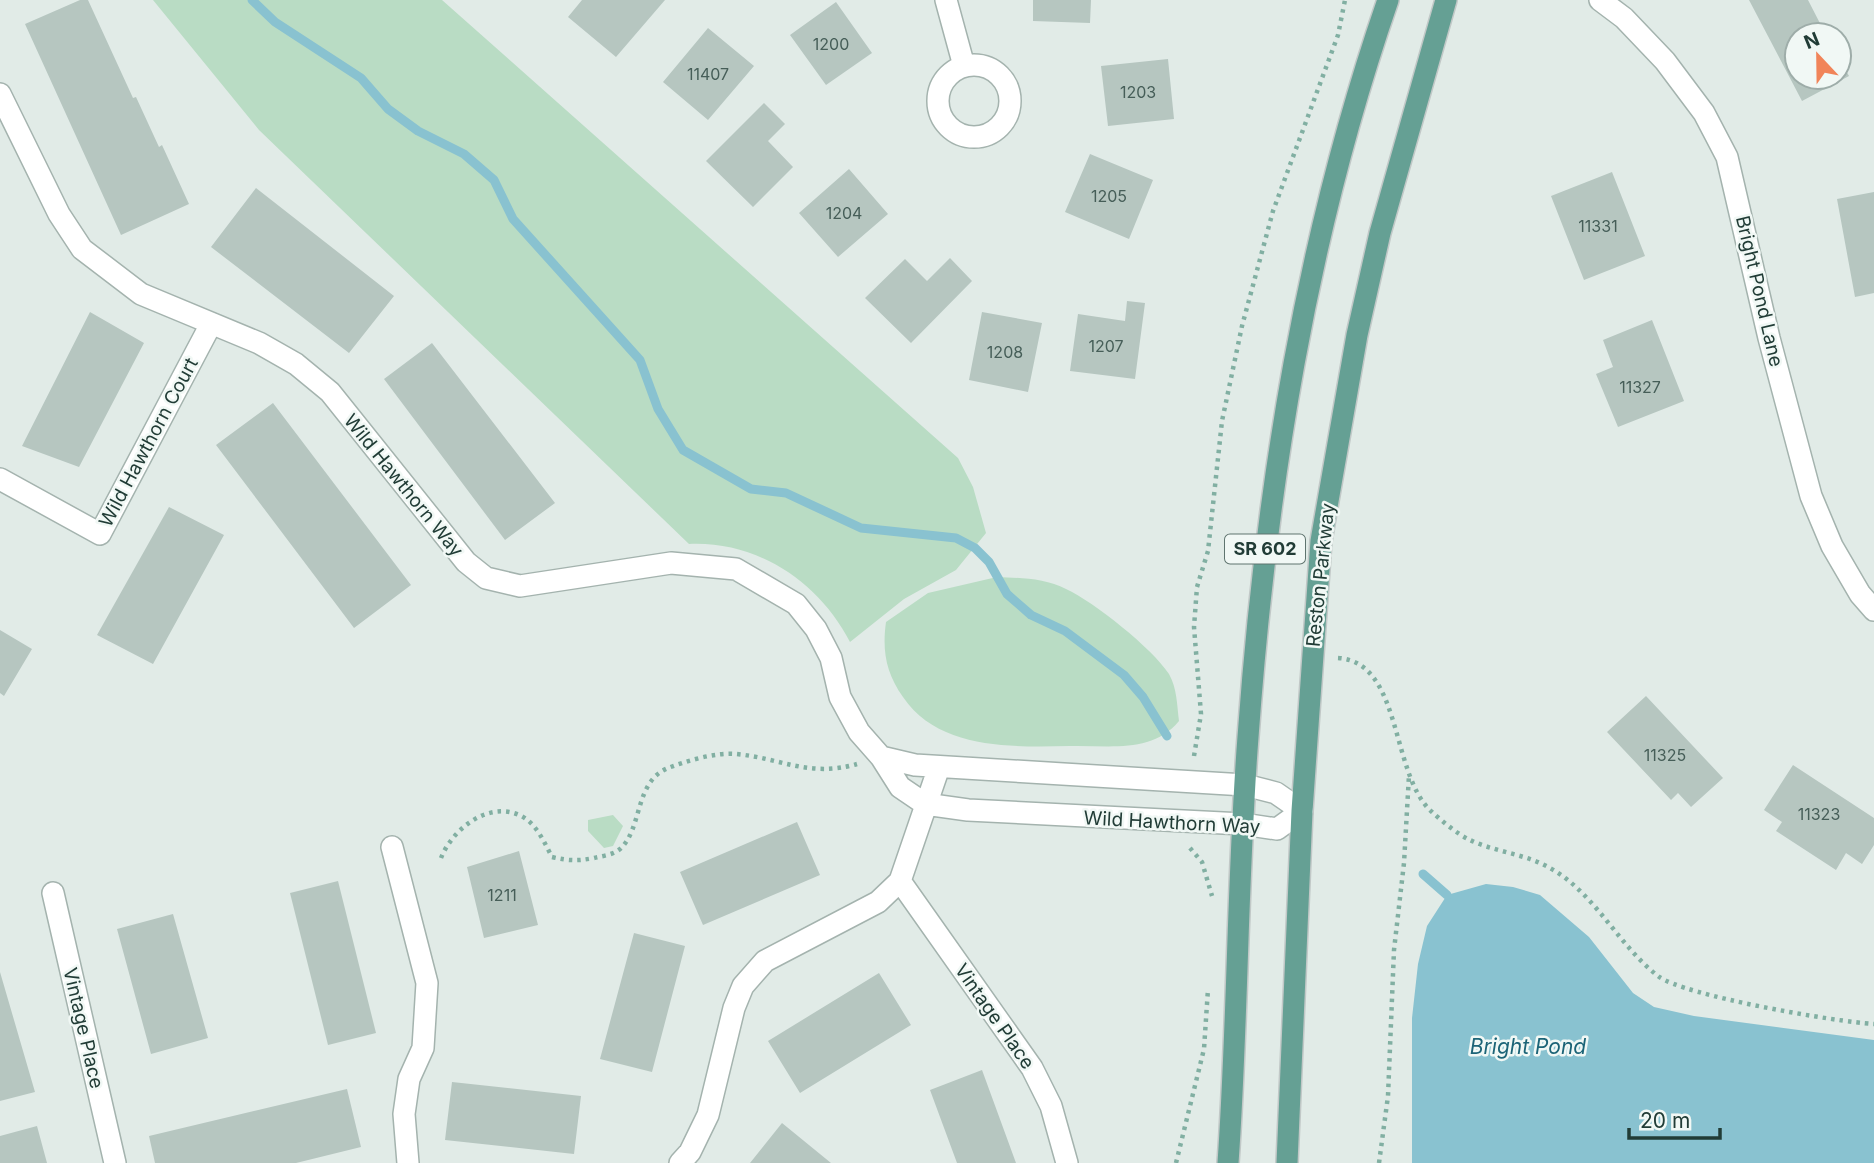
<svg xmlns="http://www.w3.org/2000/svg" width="1874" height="1163" font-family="Inter,sans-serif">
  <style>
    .green { fill: #b9dcc4 }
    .water { fill: #89c2d0 }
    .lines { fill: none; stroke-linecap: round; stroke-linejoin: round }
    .stream { stroke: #89c2d0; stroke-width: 9 }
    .building { fill: #b6c6c0 }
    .minor-casing { stroke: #a4b3ae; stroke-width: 24 }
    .major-casing { stroke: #c1c8c7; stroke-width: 24 }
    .path { stroke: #81afa2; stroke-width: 4.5; stroke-dasharray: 3.5 5; stroke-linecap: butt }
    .minor { stroke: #fff; stroke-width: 21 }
    .major { stroke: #65a094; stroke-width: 21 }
    .labels { text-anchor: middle; stroke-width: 5; stroke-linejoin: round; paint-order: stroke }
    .number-label { font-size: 16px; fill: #465e58 }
    .shield { fill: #f1f8f5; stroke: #5f746f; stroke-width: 2 }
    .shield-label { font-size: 18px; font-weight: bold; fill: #213c36 }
    .street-label { font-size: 19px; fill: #213c36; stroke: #f1f8f5 }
    .water-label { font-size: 21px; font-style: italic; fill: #1c6477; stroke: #f1f8f5 }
  </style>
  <rect width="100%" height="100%" fill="#e1ebe7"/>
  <path class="green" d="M153 0H442L958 458 973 487 986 533 956 570 904 599 850 642C819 582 758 541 689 544L259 130Z
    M997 577C1019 578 1045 578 1066 589 1094 602 1152 648 1169 674 1177 688 1177 705 1179 721 1152 754 1109 745 1070 746 1012 747 939 750 903 697 886 673 882 651 886 622L928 593Z
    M613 815 623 826 613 846 604 848 588 831V820Z"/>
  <path class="water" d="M1486 884 1513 887 1540 895 1589 937 1633 993 1654 1007 1694 1016 1874 1040V1163H1412V1018L1418 964 1427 926 1447 895Z"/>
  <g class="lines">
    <path class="stream" d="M252 0 275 22 361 78 388 109 418 131 464 154 494 180 513 219 640 360 658 409 683 450 751 489 786 493 861 528 956 538 975 548 989 562 1007 594 1031 615 1065 631 1124 675 1143 697 1167 736
      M1423 874 1447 895"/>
  </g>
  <path class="building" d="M80 0H88L133 98 136 97 159 147 162 145 189 204 121 235 25 24Z
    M582 0H665L616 57 568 17Z
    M1033 0H1091L1090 23 1033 21Z
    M1749 0H1808L1826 35H1797V77H1839V58L1849 76 1802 101Z
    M836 2 872 53 826 85 790 35Z
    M708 28 754 66 708 120 663 82Z
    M1168 59 1174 119 1108 126 1101 66Z
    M764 103 785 124 768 141 793 167 753 207 706 161Z
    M1090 154 1153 180 1129 239 1065 212Z
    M849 169 888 214 838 257 799 213Z
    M1612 172 1645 256 1584 280 1551 196Z
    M256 188 394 296 349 353 211 247Z
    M1874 192V293L1855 297 1837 199Z
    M950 258 972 281 911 343 865 298 905 259 927 281Z
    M1127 301 1145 303 1135 379 1070 371 1078 314 1125 321Z
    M90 312 144 343 79 467 22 446Z
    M982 312 1042 323 1028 392 969 380Z
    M1652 320 1684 401 1618 427 1596 374 1613 367 1603 340Z
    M432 343 555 503 505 540 384 379Z
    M273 403 411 585 354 628 216 445Z
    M169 507 224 535 153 664 97 635Z
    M0 630 32 649 4 696 0 693Z
    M1646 696 1723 778 1691 807 1678 793 1671 800 1607 732Z
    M1793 765 1874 818V845L1862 864 1846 853 1836 870 1776 831 1782 822 1764 810Z
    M797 822 820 875 703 925 680 872Z
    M519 851 538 925 484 938 467 867Z
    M338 881 376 1033 328 1045 290 893Z
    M173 914 208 1038 151 1054 117 929Z
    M634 933 685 946 652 1072 600 1059Z
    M0 972 35 1092 0 1101Z
    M879 973 911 1025 800 1093 768 1041Z
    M982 1070 1016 1163H957L930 1090Z
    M452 1082 581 1096 574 1154 445 1140Z
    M347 1089 361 1147 296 1163H155L149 1136Z
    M782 1123 831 1163H750Z
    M37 1126 47 1163H0V1136Z"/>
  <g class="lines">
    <g class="minor-casing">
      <path id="minor" d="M946 0 964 66
        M1600 0 1624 18 1665 61 1704 113 1727 157 1769 338 1811 496 1832 546 1860 594 1874 610
        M938 101a36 36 0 1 1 72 0a36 36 0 1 1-72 0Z
        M0 94 59 214 82 249 141 294 259 343 296 364 330 392 466 562 486 578 520 586 671 563 736 569 796 604 816 629 831 658 840 697 859 732 881 757 900 787 925 804 968 810 1243 824 1277 829 1302 811 1276 793 1245 785 915 765 881 757
        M0 479 100 534 211 324
        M392 847 427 983 423 1048 409 1079 404 1114 408 1163
        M900 881 1032 1068 1051 1106 1067 1163
        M53 893 115 1163
        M680 1163 690 1152 708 1115 734 1008 743 986 765 961 878 902 900 881 939 767"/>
    </g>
    <g class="major-casing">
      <path id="major" d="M1228 1163C1238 1021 1237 879 1248 737 1266 487 1306 237 1388 0
        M1287 1163 1302 811 1321 541 1357 335 1380 233 1446 0"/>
    </g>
    <path class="path" d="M1338 658C1403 662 1390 775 1432 812 1442 821 1457 834 1470 840 1495 852 1526 854 1550 868 1595 893 1618 945 1658 976 1684 996 1837 1022 1874 1024
      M1194 756 1201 714 1194 627 1197 587 1208 551 1222 421 1242 326 1273 211 1338 35 1345 0
      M1190 848 1202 862 1212 896
      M441 858C452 830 487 801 519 815 536 822 544 842 552 857 569 861 578 861 594 858 602 856 613 855 620 849 643 828 634 782 668 768 686 761 716 752 736 754 781 758 809 778 857 764
      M1176 1163 1204 1049 1208 989
      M1379 1163 1388 1096 1394 950 1404 863 1409 775"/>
    <use href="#minor" class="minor"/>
    <use href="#major" class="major"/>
  </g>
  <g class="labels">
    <g class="number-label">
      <text x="831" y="50">1200</text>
      <text x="708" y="80">11407</text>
      <text x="1138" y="98">1203</text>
      <text x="1109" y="202">1205</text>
      <text x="844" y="219">1204</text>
      <text x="1598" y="232">11331</text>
      <text x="1106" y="352">1207</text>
      <text x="1005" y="358">1208</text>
      <text x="1640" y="393">11327</text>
      <text x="1665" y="761">11325</text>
      <text x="1819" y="820">11323</text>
      <text x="502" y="901">1211</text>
    </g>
    <rect class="shield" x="1225" y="534.5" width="80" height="29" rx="5"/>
    <g class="shield-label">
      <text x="1265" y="555">SR 602</text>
    </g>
    <g class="street-label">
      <text transform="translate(1760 291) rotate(77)" y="7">Bright Pond Lane</text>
      <text transform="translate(148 442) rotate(-62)" y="7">Wild Hawthorn Court</text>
      <text transform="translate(404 485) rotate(51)" y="7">Wild Hawthorn Way</text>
      <text transform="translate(1320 575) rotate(-84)" y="7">Reston Parkway</text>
      <text transform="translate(1172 822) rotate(3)" y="7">Wild Hawthorn Way</text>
      <text transform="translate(995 1016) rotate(55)" y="7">Vintage Place</text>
      <text transform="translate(84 1028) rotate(77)" y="7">Vintage Place</text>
    </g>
    <g class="water-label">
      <text x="1528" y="1054">Bright Pond</text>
    </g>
  </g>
  <g transform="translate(1818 56) rotate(338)"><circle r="33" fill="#f1f8f5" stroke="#9eada9" stroke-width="2"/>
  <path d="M0-5L12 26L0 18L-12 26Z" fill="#f18459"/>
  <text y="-10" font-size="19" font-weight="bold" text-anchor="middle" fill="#213c36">N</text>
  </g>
  <path d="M1629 1128v10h91v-10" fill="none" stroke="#213c36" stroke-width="3.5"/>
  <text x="1640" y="1128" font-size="21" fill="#213c36" stroke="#f1f8f5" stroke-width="5" paint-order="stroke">20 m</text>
</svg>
